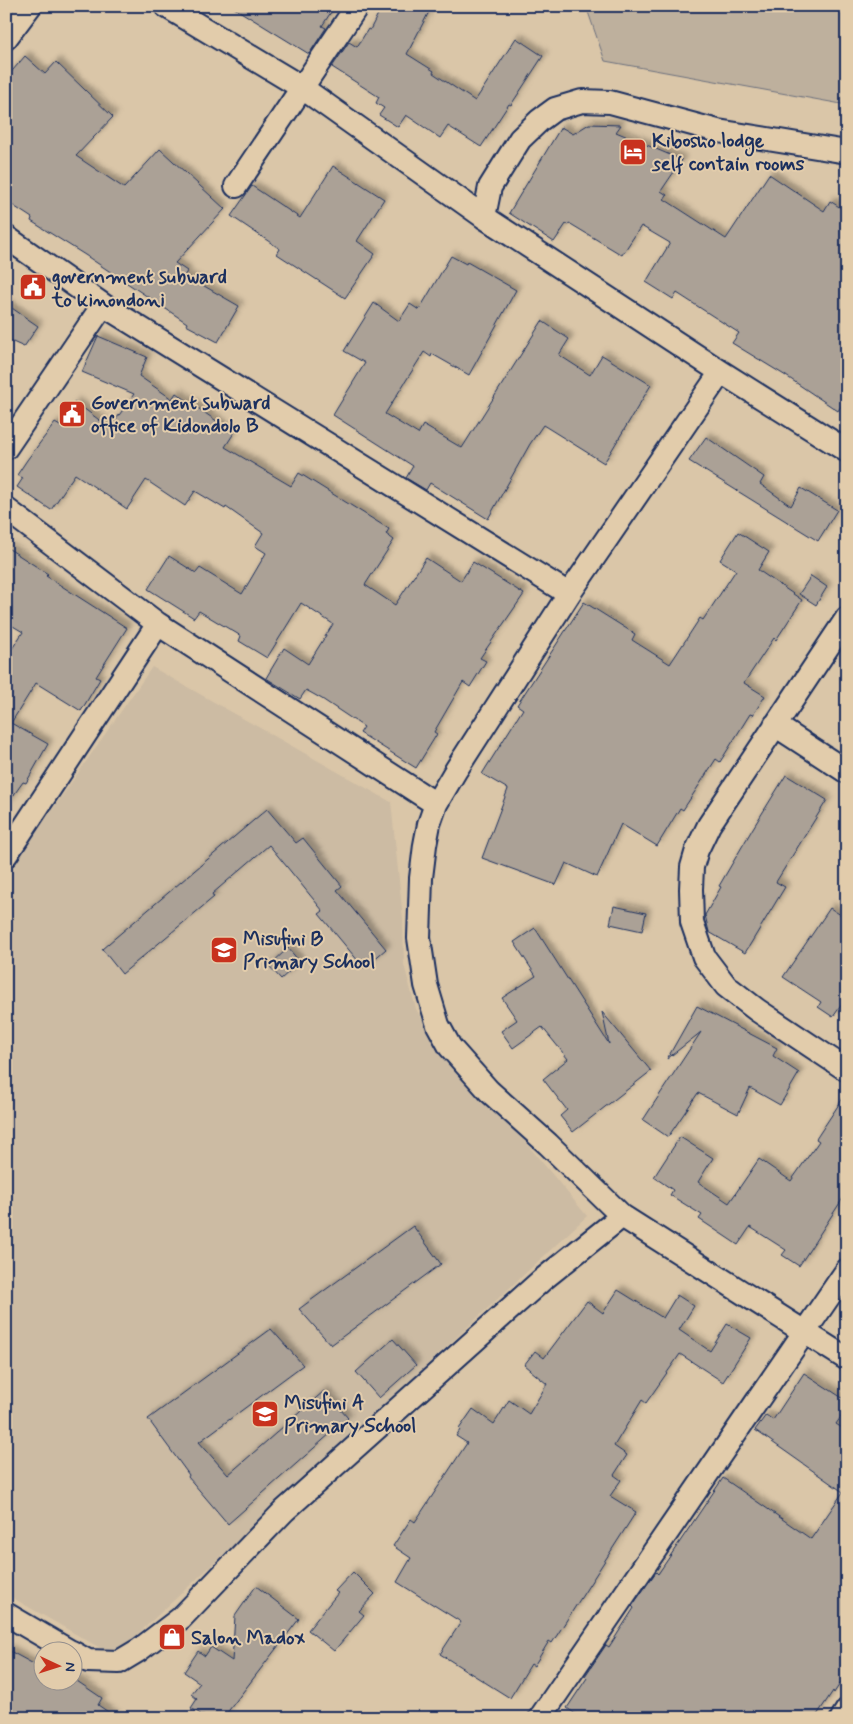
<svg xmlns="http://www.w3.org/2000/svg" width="853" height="1724" font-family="Mynerve,sans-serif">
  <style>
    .built { fill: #ccbba3 }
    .green { fill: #beb09d; stroke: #6c707e }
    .building { fill: #aba196; stroke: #1b2f5e; filter: url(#shadow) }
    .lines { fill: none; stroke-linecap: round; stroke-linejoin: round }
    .street-casing { stroke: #1b2f5e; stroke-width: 26 }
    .street { stroke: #e2ccab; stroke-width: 22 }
    .labels { text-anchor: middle; stroke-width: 4; stroke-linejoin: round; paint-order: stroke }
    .poi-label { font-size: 20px; font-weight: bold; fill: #1b2f5e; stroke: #e2ccab; text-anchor: start }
  </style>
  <defs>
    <filter id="shadow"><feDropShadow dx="4.5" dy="-4.5" stdDeviation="2.5" flood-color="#0004"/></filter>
  </defs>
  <rect width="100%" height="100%" fill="#dac6a8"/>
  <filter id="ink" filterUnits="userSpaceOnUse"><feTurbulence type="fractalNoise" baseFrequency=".02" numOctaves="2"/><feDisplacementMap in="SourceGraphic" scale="10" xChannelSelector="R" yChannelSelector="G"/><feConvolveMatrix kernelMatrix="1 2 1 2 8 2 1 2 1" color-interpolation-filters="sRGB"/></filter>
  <g filter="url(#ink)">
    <path class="built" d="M152 667 391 802 403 919 404 965 416 1009 450 1065 526 1143 587 1216 114 1656 6 1594V876Z"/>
    <path class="green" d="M586 6H847V105L605 61Z"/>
    <path class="building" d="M231 6H335L322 26 326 28 309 54Z
      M382 6H432L407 54 434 71 433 73 475 101 516 38 543 56 511 105 509 104 481 147 448 126 440 138 406 115 398 127 379 115 384 108 376 103 379 97 332 67 349 42 357 47 368 29 370 30Z
      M25 56 45 74 56 62 113 117 76 156 124 188 160 149 225 209 175 263 187 271 185 275 239 306 218 342 186 325 187 323 85 255 31 221 32 218 6 201V78Z
      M589 124 621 125 616 132 682 160 661 191 667 195 664 199 726 239 769 174 824 211 830 201 847 212V397L838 411 786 376 732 343 739 333 677 293 673 299 646 282 670 243 641 226 622 255 569 223 568 225 566 224 554 242 509 213 561 127 573 134Z
      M333 166 384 199 357 241 375 254 345 298 277 254 280 249 231 216 252 186 300 218Z
      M451 256 466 264 467 262 516 290 469 375 432 354 431 357 424 352 385 414 418 434 423 425 462 448 542 321 569 339 559 355 590 375 602 355 651 385 604 463 543 425 530 444 488 519 430 483 426 490 406 478 413 466 333 415 365 363 344 351 374 303 399 321 410 304 419 310Z
      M6 304 38 326 24 347 6 339Z
      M98 336 147 357 139 376 172 399 176 393 234 433 225 447 291 486 299 473 389 529 386 534 394 540 365 585 395 605 426 558 461 581 473 562 524 594 480 658 486 661 470 687 463 682 434 732 437 734 416 768 360 733 364 727 322 699 306 690 300 699 266 678 284 648 308 664 333 624 301 603 267 658 239 641 241 636 199 611 194 618 148 589 169 556 196 573 200 568 242 594 266 553 255 546 263 533 226 507 225 509 195 491 185 506 146 480 127 509 75 474 51 510 17 487 23 478 17 475 27 460 55 423 60 426 75 402 110 428 134 394 82 372Z
      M706 437 764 477 760 484 791 506 801 488 837 510 818 541 689 461Z
      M738 532 769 552 758 570 802 600 776 640 774 638 744 683 765 696 753 715 750 714 720 762 716 759 683 810 680 808 657 846 621 824 597 877 566 863 556 885 482 858 508 789 482 774 523 709 517 705 584 602 635 634 632 640 670 664 700 618 703 620 736 570 720 560Z
      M6 547 48 574 46 576 127 628 96 677 100 679 81 711 36 683 11 723 48 744 26 783 23 782 6 806V658L23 632 6 622Z
      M811 576 827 587 816 605 799 594Z
      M786 775 827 800 776 882 785 887 745 953 709 932 705 915 721 887 719 886 753 828Z
      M267 809 296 843 303 838 342 886 337 890 386 949 364 968 319 914 323 911 269 845 212 894 214 897 122 974 102 949Z
      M614 906 646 913 642 931 610 924Z
      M830 908 847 919V997L833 1017 818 1007 821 1002 783 977Z
      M535 928 609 1044 602 1012 651 1071 573 1132 560 1116 567 1110 543 1079 568 1059 542 1027 513 1048 501 1031 517 1020 502 998 536 976 514 942Z
      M288 948 300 962 281 979 269 966Z
      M697 1006 777 1048 773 1056 799 1073 780 1105 750 1088 738 1114 698 1093 668 1137 643 1120 701 1032 667 1059Z
      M847 1092V1192L799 1266 782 1255 786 1250 750 1227 738 1245 699 1219 702 1215 670 1195 673 1190 654 1177 680 1137 713 1158 698 1182 729 1203 759 1159 791 1181 819 1141 816 1139Z
      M413 1226 441 1264 331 1345 299 1309Z
      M618 1290 663 1318 677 1295 694 1306 679 1330 710 1351 727 1324 751 1338 723 1382 680 1354 646 1403 642 1400 614 1446 627 1455 614 1475 621 1480 610 1496 636 1512 552 1643 549 1641 534 1666 531 1664 510 1698 440 1654 461 1622 397 1582 411 1558 393 1546 411 1519 415 1522 467 1443 456 1436 460 1430 459 1429 473 1409 494 1424 509 1400 529 1414 547 1384 524 1365 535 1351 544 1358 587 1301 603 1313Z
      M271 1329 303 1365 199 1442 228 1475 324 1391 348 1418 228 1524 188 1477 189 1475 148 1419Z
      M393 1339 416 1365 379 1398 356 1372Z
      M804 1373 847 1401V1408L836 1424 847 1431V1673L834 1693 833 1691 815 1718H581L567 1708 587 1678 585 1676 606 1645 609 1647 634 1608 632 1606 656 1572 658 1574 723 1478 811 1539 843 1492 755 1430 766 1415 773 1420Z
      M353 1572 375 1594 359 1611 364 1615 334 1651 308 1630 338 1593 335 1591Z
      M256 1586 299 1619 223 1718H207L191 1708 197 1699 191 1694 200 1683 184 1672 198 1651 205 1656 211 1647 232 1661 235 1616Z
      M6 1649 41 1668 42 1665V1682H72V1678L74 1679 102 1698 98 1705 117 1718H6Z"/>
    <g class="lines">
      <g class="street-casing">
        <path id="street" d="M166 6 301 87 484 217 721 372 847 451
          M6 38 30 6
          M236 186 357 6
          M484 217 490 187 520 139 540 120 555 109 582 101 610 102 718 131 847 152
          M6 237 103 305
          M721 372 569 594 456 770 436 804 429 824 425 845 421 878 419 938 426 985 438 1025 450 1047 489 1091 548 1144 622 1216 847 1359
          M6 448 103 305 569 594
          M6 509 158 624 436 804
          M847 618 709 825 697 850 692 867 691 889 692 922 704 957 726 986 757 1010 847 1070
          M775 725 847 772
          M6 855 158 624
          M6 1614 71 1652
          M72 1652 88 1661 119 1662 139 1650 181 1618 284 1511 542 1280 622 1216
          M540 1718 847 1270
          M842 1718 847 1710"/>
      </g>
      <use href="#street" class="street"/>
    </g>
  </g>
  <defs>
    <g id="hotel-square" transform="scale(1.4375)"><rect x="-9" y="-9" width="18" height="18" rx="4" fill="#c8321e" stroke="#e2ccab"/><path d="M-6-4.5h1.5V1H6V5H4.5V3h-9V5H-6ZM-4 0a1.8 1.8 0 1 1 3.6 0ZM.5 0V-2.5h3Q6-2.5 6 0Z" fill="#fff"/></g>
    <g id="civic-square" transform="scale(1.4375)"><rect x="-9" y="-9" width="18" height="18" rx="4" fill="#c8321e" stroke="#e2ccab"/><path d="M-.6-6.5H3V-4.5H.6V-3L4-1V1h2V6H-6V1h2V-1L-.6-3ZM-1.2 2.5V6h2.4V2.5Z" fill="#fff"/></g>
    <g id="school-square" transform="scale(1.4375)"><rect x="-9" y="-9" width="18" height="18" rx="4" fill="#c8321e" stroke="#e2ccab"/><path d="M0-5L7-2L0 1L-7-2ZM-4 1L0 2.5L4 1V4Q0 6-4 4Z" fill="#fff"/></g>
    <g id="shop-square" transform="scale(1.4375)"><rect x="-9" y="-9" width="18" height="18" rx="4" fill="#c8321e" stroke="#e2ccab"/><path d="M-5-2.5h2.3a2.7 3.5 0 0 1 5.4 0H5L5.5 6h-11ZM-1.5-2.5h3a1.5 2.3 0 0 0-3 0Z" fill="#fff"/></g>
  </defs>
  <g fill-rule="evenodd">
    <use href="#hotel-square" x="633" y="152"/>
    <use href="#civic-square" x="33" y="287"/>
    <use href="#civic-square" x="72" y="414"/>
    <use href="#school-square" x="224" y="950"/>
    <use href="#school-square" x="265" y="1414"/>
    <use href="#shop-square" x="172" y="1637"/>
  </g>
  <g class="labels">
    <g class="poi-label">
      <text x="652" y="147">Kibosho lodge<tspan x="652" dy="23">self contain rooms</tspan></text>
      <text x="52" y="283">government subward<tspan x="52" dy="23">to kinondoni</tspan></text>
      <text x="91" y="409">Government subward<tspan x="91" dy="23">office of Kidondolo B</tspan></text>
      <text x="243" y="945">Misufini B<tspan x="243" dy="23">Primary School</tspan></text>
      <text x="284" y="1409">Misufini A<tspan x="284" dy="23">Primary School</tspan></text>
      <text x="191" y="1644">Salon Madox</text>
    </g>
  </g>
  <rect width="853" height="1724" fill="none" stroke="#e2ccab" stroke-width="25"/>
  <rect x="12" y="12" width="828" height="1699" fill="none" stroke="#1b2f5e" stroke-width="2" filter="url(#ink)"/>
  <g transform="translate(58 1666) rotate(94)"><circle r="24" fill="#e2ccab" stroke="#928d8c"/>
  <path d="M0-4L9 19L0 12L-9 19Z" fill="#c8321e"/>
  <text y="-8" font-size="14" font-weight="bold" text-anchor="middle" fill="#1b2f5e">N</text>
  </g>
</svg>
